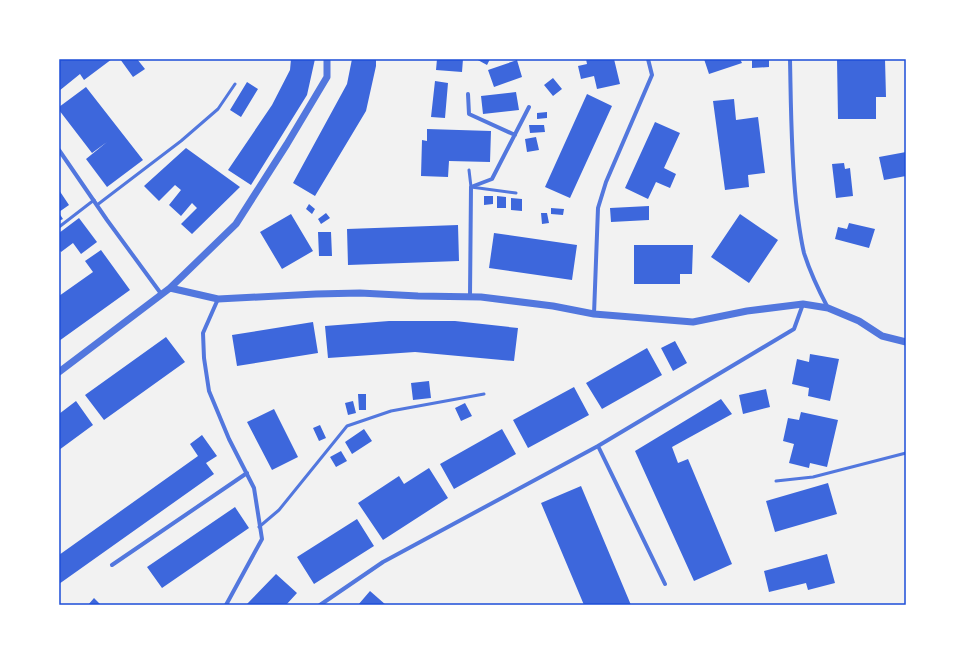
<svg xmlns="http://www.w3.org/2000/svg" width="965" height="664" font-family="Helvetica,sans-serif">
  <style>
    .building { fill: #3d67dc }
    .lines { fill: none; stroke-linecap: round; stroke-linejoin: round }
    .service { stroke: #5277de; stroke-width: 3 }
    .minor { stroke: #5277de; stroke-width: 4 }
    .tertiary { stroke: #5277de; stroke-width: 7 }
    .neatline { fill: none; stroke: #1d4ed8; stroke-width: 1.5 }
  </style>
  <rect width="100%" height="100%" fill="#f2f2f2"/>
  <path class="building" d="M59 59H112L84 80 80 74 59 91Z
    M120 59H137L145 69 133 77Z
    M291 59H315L307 95 251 185 228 170 272 105 290 70Z
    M352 59H376V66L366 111 315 196 293 183 347 84Z
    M437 59H463L462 72 436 70Z
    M476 59H490L487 65Z
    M586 59H614L620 84 597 89 594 76 581 79 578 66 587 64Z
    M704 59H740L742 63 709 74Z
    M752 59H769V67L752 68Z
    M837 59H885L886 97H876V119H838Z
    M517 60 522 77 494 87 488 70Z
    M553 78 562 89 553 96 544 85Z
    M435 81 448 83 445 118 431 117Z
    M247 82 258 89 241 117 230 110Z
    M86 87 143 160 107 187 86 159 107 142 92 153 59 110V107Z
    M516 92 519 110 483 114 481 96Z
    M587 94 612 106 570 198 545 187Z
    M734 99 736 120 758 117 765 173 748 175 749 187 725 190 713 101Z
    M547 112V118L537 119V113Z
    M655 122 680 133 664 168 676 174 670 188 656 182 648 199 625 188Z
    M529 125H544L545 132 530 133Z
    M427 129 491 131 490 162 449 161 448 177 421 176 422 140 427 141Z
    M536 137 539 150 527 152 525 139Z
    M186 148 240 187 192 234 181 224 197 208 192 203 181 216 169 205 181 190 175 185 159 201 144 186Z
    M906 152V176L884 180 879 157Z
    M844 163 845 169 850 168 853 196 836 198 832 164Z
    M59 190 69 205 59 212Z
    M484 196H493V204L484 205Z
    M497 196 506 197V208H497Z
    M511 198 522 199V211L511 210Z
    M309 204 315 209 312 214 306 209Z
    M649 206V220L611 222 610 208Z
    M551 208 564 209 563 215 551 214Z
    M59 213 63 219 59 221Z
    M326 213 330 218 321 224 318 219Z
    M541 213H547L549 223 542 224Z
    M291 214 313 251 282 269 260 232Z
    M740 214 778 240 749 283 711 257Z
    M79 218 97 242 81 254 73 243 61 252 59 249V233Z
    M849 223 875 229 869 248 835 239 838 227 847 229Z
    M458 225 459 261 348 265 347 229Z
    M318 232H331L332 256H319Z
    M494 233 577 245 572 280 489 268Z
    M634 245H693L692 274H680V284H634Z
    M101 250 130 290 59 341V296L93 272 85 261Z
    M389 321H455L518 328 514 361 415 352 328 358 325 326Z
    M313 322 318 353 237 366 232 335Z
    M166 337 185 362 104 420 85 395Z
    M675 341 687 363 673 371 661 348Z
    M647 348 662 375 602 409 586 383Z
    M810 354 839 359 830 401 808 396 809 388 792 384 797 359 809 362Z
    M429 381 431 398 413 400 411 383Z
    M574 387 589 415 528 448 513 420Z
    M766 389 770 407 743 414 739 395Z
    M358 394H366V410H359Z
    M721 399 732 414 672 447 678 463 688 459 732 564 694 581 635 451Z
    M76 401 93 425 59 450V414Z
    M353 401 356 413 348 415 345 403Z
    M465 403 472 416 461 421 455 408Z
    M274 409 298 457 272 470 247 422Z
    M801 412 838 420 827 467 810 463 809 468 789 463 794 444 783 441 788 418 799 420Z
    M320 425 326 438 319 441 313 428Z
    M364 429 372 441 352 454 345 442Z
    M502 429 516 454 454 489 440 464Z
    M202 435 217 456 206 463 214 474 59 584V555L198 456 190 444Z
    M341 451 347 461 336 467 330 457Z
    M429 468 448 498 383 540 358 503 399 476 404 484Z
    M828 483 837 514 775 532 766 501Z
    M581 486 631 605H584L541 503Z
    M235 507 249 528 162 588 147 567Z
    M357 519 374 546 314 584 297 557Z
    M827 554 835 583 808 590 806 583 769 592 764 571Z
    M276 574 297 593 286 605H248L247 604Z
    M370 591 386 605H358Z
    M94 598 101 605H88Z"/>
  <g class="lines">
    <path class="service" d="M469 170 471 187 516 193
      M97 205 181 141 218 109 235 84
      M59 227 94 200
      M776 481 813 477 906 453
      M259 527 279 510 347 426 391 411 484 394"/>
    <path class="minor" d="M790 59C791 107 791 154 796 202 798 219 800 236 804 253 810 272 819 291 828 308
      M468 94 469 114 515 135
      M59 150 107 220 162 295
      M470 296 471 187 492 179 529 107
      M218 299 203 333 204 358 209 391 229 439 254 488 262 539 226 605
      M594 314 598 208 606 182 652 75 648 59
      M598 446 665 584
      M112 565 247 473
      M320 605 383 562 598 446 794 329 803 304"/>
    <path class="tertiary" d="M170 288 236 224 287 144 327 77V59
      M59 372 170 288 218 299 316 294 360 293 418 296 481 297 553 306 594 314 693 322 747 311 803 304 828 308 859 321 882 336 906 342"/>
  </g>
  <rect width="965" height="664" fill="none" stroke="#ffffff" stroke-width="120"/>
  <rect x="60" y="60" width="845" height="544" class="neatline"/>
</svg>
